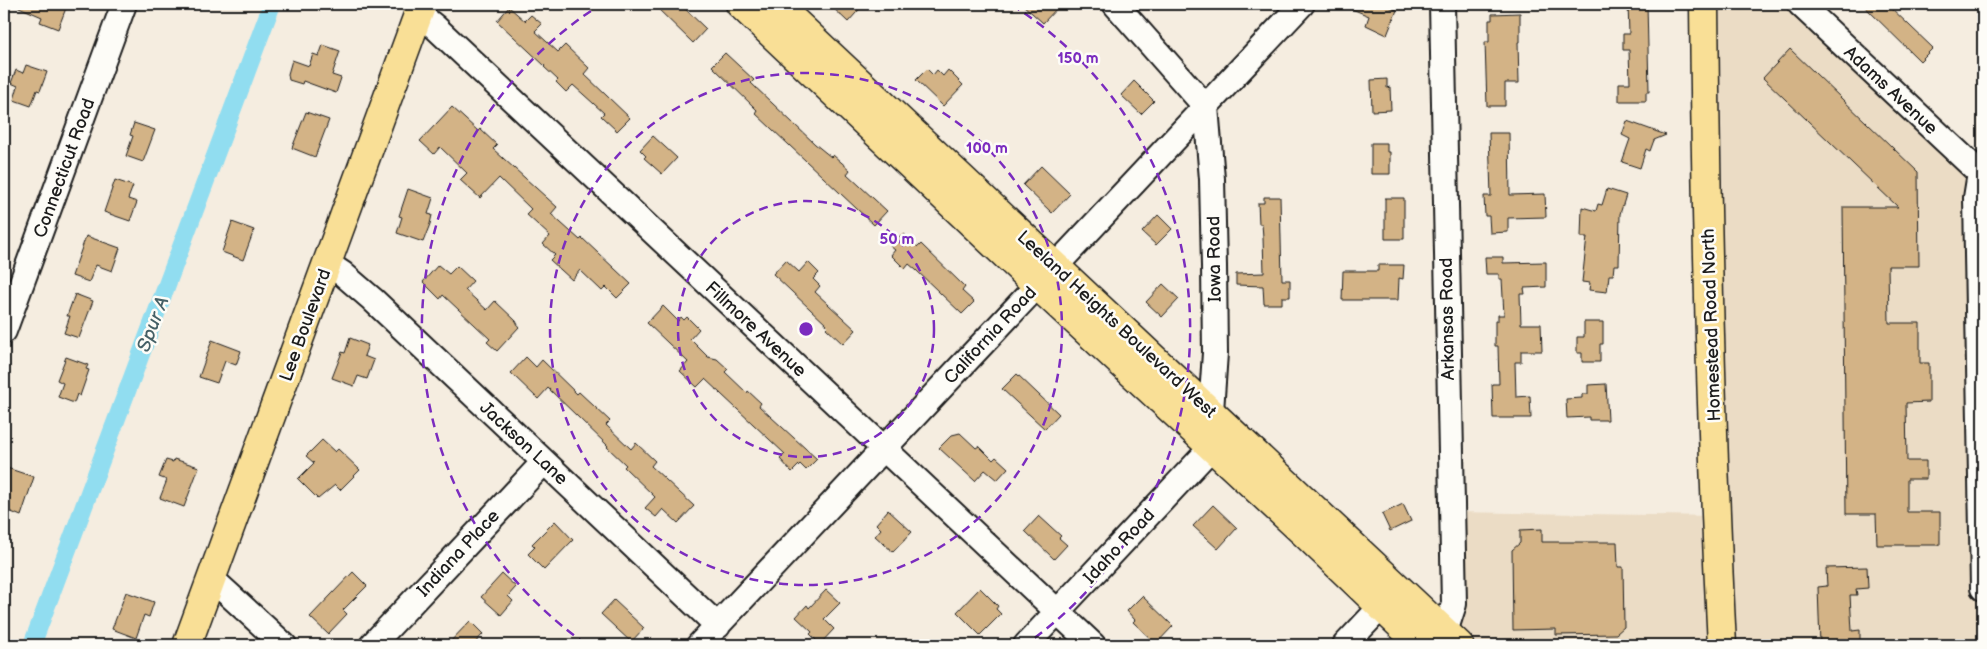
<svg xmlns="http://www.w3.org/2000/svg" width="1987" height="649" font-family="'Balsamiq Sans',sans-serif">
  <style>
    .built { fill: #ebdcc5 }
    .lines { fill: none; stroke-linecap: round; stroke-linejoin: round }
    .canal { stroke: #91ddf0; stroke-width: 18 }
    .building { fill: #d3b386; stroke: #1c1c1c }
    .minor-casing { stroke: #1c1c1c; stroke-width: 28 }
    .major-casing { stroke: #1c1c1c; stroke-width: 31 }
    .minor { stroke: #fdfcf7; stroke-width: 24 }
    .major { stroke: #f9df96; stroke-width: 28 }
    .ring { fill: none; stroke: #7b2cbf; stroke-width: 2.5; stroke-dasharray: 9 6 }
    .labels { text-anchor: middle; stroke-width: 5; stroke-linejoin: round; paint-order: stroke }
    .street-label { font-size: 18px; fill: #1c1c1c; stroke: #fdfcf7 }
    .water-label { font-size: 19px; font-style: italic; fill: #456066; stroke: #fdfcf7 }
    .centre { fill: #7b2cbf; stroke: #fdfcf7; stroke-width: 2.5 }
    .ring-label { font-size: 15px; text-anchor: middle; font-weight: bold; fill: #7b2cbf; stroke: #fdfcf7; stroke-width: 5; stroke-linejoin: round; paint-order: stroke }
  </style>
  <rect width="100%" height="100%" fill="#f5ede0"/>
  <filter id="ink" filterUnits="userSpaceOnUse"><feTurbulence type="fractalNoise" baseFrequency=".02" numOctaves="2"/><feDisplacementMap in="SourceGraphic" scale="10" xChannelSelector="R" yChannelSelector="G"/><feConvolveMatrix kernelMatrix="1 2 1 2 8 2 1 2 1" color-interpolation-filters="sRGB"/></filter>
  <g filter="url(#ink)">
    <path class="built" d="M1704 4H1800L1980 173 1983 645H1459L1452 512 1717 516Z"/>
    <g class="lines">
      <path class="canal" d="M32 645 272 4"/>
    </g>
    <path class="building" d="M12 4H64L63 7 66 8 58 29 40 22 42 17Z
      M653 4H680L706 29 693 43Z
      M829 4H864L848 22Z
      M1022 4H1061L1043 23Z
      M1340 4H1390L1389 7 1397 10 1387 35 1366 25 1369 16Z
      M1628 4H1647L1649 92H1646V101H1619V83H1630L1629 50H1623V34H1629Z
      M1862 4H1887L1933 48 1920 61Z
      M509 7 525 21 531 15 542 24 535 31 558 52 565 45 589 68 584 74 630 118 617 131 601 116 604 113 573 85 566 92 556 82 558 80 544 67 545 66 497 21Z
      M1520 13V42H1518L1519 83H1505V106H1487L1485 42H1489V20H1492V14Z
      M323 45 340 51 332 75 341 78 336 93 303 81 302 84 289 80 288 74 292 60 309 66 313 54 319 56Z
      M1790 49 1918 172 1919 266H1888L1889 323H1920V363H1929V402L1906 403 1907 461H1926V479H1907V512H1940V545H1877L1876 514H1846L1843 207H1898L1763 78Z
      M725 53 754 80 751 83 815 144 831 157 833 155 850 170 847 174 887 211 874 225 755 113 757 110 712 66Z
      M26 65 47 72 40 91 37 90 31 106 14 100 18 86 11 83 16 70 23 73Z
      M927 69 933 75 937 70 943 76 948 70 963 85 943 106 916 80Z
      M1387 79V88L1390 87 1391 110 1372 111 1371 80Z
      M1134 81 1154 101 1141 114 1121 95Z
      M452 107 478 131 480 129 497 145 493 149 557 207 551 214 580 240 582 238 631 284 617 298 606 287 602 291 580 270 572 280 550 260 555 255 543 244 550 236 526 214 531 209 499 178 480 198 460 180 467 173 440 147 434 154 420 141Z
      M306 112 329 120 315 157 292 148Z
      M1627 121 1666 135 1654 140 1650 151 1646 149 1640 168 1622 162 1630 139 1622 135Z
      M134 123 155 130 143 162 126 156 133 136 130 135Z
      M1489 133H1509L1510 195 1545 194 1546 217 1508 218V232L1490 233 1489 216H1485L1484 196H1491Z
      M653 136 677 158 662 174 644 158 646 156 640 150Z
      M1371 143H1387V152H1390V174H1371Z
      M1041 166 1070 194 1052 213 1023 185Z
      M115 180 133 186 128 199 137 202 130 221 104 212Z
      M408 189 433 198 428 214 432 215 430 224 423 242 397 233 402 217 399 216Z
      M1607 189 1626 195 1620 214 1619 265H1614L1613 275H1609L1607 292 1589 290 1590 283 1582 282 1587 237H1581L1582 207 1596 211 1598 204 1602 205Z
      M1264 197H1280L1282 280H1290V297H1282V304H1264L1263 286 1236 285V274L1264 273 1263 237 1262 224H1259L1258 203H1264Z
      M1385 198H1404V239H1385Z
      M1158 215 1172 229 1156 245 1142 232Z
      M232 222 254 230 243 260 222 252Z
      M903 233 918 247 921 244 965 287 962 291 974 302 962 314 916 270 909 264 905 269 891 255 895 250 890 246Z
      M86 236 120 248 112 271 96 265 89 282 72 276Z
      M1485 257H1503V263L1546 262V287L1524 288 1525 294H1520L1521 324H1541L1542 351H1521V362H1515L1516 397 1530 396 1531 418H1493L1492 384H1499L1498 346H1495V321H1498V315H1504L1502 279H1499V274H1486Z
      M786 260 799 272 808 262 819 273 813 279 820 286 815 292 856 330 843 344 826 328 828 326 773 274Z
      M438 265 449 274 457 266 473 281 465 290 487 310 495 301 516 321 519 327 497 351 487 342 490 339 443 295 440 299 423 282Z
      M1378 265H1404L1403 279 1399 278 1398 300H1342L1343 271H1378Z
      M1163 284 1179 299 1162 317 1146 302Z
      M75 294 93 301 79 338 64 333 70 316H67Z
      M663 306 678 321 681 317 684 320 687 317 699 329 690 339 708 357 717 359 728 369 725 372 747 393 748 391 761 403 759 406 817 459 806 470 800 464 792 472 780 459 785 454 705 379 697 387 680 371 688 362 647 323Z
      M1584 322H1603V344H1600V362H1582V353H1577V337H1584Z
      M350 338 368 345 364 356 374 360 367 379 358 376 354 386 332 378 342 352 345 353Z
      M212 340 241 351 236 365 225 361 217 383 199 377Z
      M66 357 88 365 86 369 89 370 80 396 77 394 74 403 58 397 63 383 57 380Z
      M526 357 536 367 542 360 577 394 579 392 610 421 606 425 631 449 636 443 655 461 651 466 694 506 678 523 663 509 656 517 645 508 655 497 624 467 626 465 607 447 608 446 548 388 538 399 511 373Z
      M1017 374 1059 414 1045 429 1002 389Z
      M1606 384 1608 420H1589V417L1567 418 1566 399 1582 398V394H1588V385Z
      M960 433 976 448 979 446 993 460 996 457 1008 468 997 480 985 470 975 481 939 448 952 435Z
      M322 440 335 452 338 449 360 470 340 490 335 485 318 499 298 479 314 463 306 456Z
      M174 459 199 467 184 507 160 498 167 480 159 477 166 460 173 462Z
      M4 467 34 477 21 516 4 509Z
      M1403 504 1411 521 1390 531 1382 514Z
      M1213 505 1237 528 1218 549 1193 526Z
      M888 510 912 532 893 552 875 536 881 529 876 524Z
      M1039 516 1061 536 1059 538 1067 545 1054 559 1025 531Z
      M555 521 573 540 544 570 528 554 535 547 532 544Z
      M1542 529V542H1617L1618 567H1623L1624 627 1616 634 1556 635V629L1513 630 1512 550 1520 543V530Z
      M1867 567 1868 588 1856 589 1857 595H1850L1852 631 1860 630V645H1820L1818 587 1827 586 1826 568Z
      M353 572 367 586 343 610 347 614 328 634 310 617Z
      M502 574 516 587 508 596 513 601 501 615 481 597Z
      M980 588 998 606 996 609 1001 614 980 635 957 612Z
      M826 590 840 603 824 619 834 629 820 644 810 634 812 632 796 617 807 605 809 608Z
      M126 592 154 602 149 617 144 615 136 638 112 629Z
      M1142 596 1173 626 1156 644 1133 622 1135 620 1127 611Z
      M614 600 644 628 631 642 601 614Z
      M470 621 483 634 473 645H447Z"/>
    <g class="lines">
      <g class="minor-casing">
        <path id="minor" d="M1115 4 1206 107 1212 179 1214 266 1215 353 1211 411
          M1442 4 1454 604 1445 632
          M1800 4 1983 176
          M418 13 434 26 1093 645
          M1980 173 1976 198 1983 588
          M328 264 343 274 372 299 718 626
          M4 331 124 4
          M212 579 284 645
          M372 645 544 462
          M699 645 1302 4
          M1026 645 1212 447
          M1345 645 1380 608"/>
      </g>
      <g class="major-casing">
        <path id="major" d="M740 4 1037 285 1304 533 1421 645
          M776 4 1459 645
          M1704 4C1706 218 1711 432 1722 645
          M187 645 422 4"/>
      </g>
      <use href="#minor" class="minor"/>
      <use href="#major" class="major"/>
    </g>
  </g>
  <g class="ring">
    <circle cx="806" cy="329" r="128"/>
    <circle cx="806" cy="329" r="256"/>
    <path d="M586 644A384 384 0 0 1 600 5M1012 5A384 384 0 0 1 1026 644"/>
  </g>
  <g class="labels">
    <g class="street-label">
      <text transform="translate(1891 90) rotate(43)" y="6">Adams Avenue</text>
      <text transform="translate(64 168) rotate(-70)" y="6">Connecticut Road</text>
      <text transform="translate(1214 259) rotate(-91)" y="6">Iowa Road</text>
      <text transform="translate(1447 319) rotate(-91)" y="6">Arkansas Road</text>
      <text transform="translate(1117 324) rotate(43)" y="6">Leeland Heights Boulevard West</text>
      <text transform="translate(305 325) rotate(-70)" y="6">Lee Boulevard</text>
      <text transform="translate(1711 325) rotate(-92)" y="6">Homestead Road North</text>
      <text transform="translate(756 329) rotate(43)" y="6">Fillmore Avenue</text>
      <text transform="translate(990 335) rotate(-47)" y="6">California Road</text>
      <text transform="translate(524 443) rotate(43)" y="6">Jackson Lane</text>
      <text transform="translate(1119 546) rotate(-47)" y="6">Idaho Road</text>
      <text transform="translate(458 553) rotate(-47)" y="6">Indiana Place</text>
    </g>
    <g class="water-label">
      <text transform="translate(152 324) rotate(-69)" y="7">Spur A</text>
    </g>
  </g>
  <circle cx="806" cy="329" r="8" class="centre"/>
  <g class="ring-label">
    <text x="1078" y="63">150 m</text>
    <text x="987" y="153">100 m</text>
    <text x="897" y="244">50 m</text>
  </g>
  <rect width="1987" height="649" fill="none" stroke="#fdfcf7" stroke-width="20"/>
  <rect x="10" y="10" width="1967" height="629" fill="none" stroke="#1c1c1c" stroke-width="2" filter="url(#ink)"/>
</svg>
